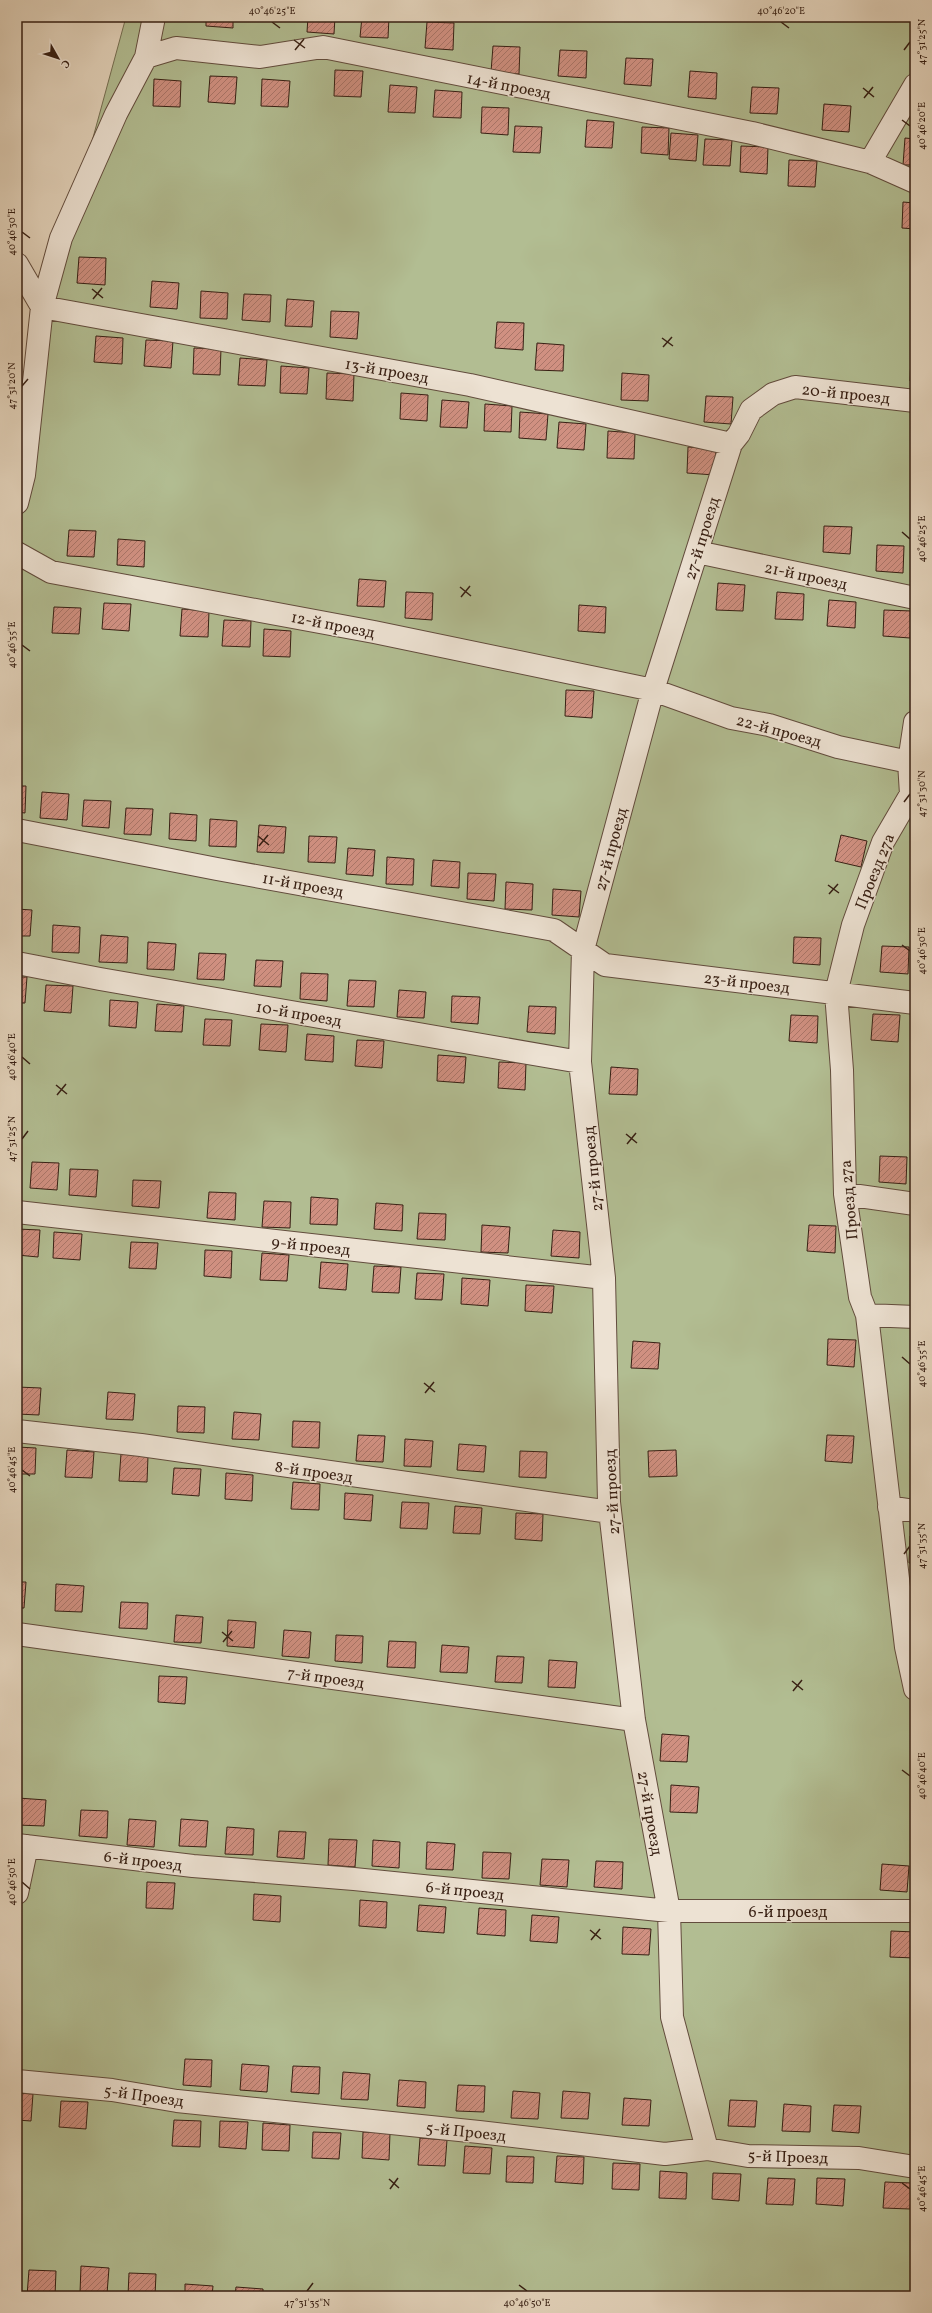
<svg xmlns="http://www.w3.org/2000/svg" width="932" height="2313" font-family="Vollkorn,serif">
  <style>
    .green { fill: #b2bd92; stroke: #746e52 }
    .building { fill: url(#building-hatch); stroke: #371f13 }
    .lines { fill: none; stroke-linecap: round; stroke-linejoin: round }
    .minor-casing { stroke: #624c3d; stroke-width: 24 }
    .minor { stroke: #ede2d3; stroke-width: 22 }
    .ticks { fill: none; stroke: #371f13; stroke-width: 1.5 }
    .labels { text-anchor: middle; stroke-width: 3; stroke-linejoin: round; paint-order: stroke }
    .street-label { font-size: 16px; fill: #371f13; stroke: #ede2d3 }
    .neatline { fill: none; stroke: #371f13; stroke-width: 1.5 }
    .ticks-label { font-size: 10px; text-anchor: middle; fill: #371f13 }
  </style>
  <defs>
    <pattern id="building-hatch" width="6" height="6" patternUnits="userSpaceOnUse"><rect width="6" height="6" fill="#d09081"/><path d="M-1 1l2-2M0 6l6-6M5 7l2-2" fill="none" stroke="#aa7568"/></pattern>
  </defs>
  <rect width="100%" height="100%" fill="#e3d3bb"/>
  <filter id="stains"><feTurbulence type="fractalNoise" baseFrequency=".005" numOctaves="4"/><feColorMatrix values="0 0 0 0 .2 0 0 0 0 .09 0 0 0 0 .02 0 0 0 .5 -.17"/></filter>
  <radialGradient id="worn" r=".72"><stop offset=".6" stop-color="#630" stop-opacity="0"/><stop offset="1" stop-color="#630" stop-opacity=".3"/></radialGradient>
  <path class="green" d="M126 17H915V2296H17V416Z"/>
  <path class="building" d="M206 17H233V28L206 26Z
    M308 17H335L334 34 307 32Z
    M362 17H389L388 38 360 37Z
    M427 22 454 23 453 50 425 48Z
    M493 46 520 47 519 74 491 72Z
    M560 50 587 51 586 78 558 76Z
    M626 58 653 59 651 86 624 84Z
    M335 70 363 71 361 97 334 96Z
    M690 71 717 73 716 99 688 97Z
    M210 76 237 77 235 104 208 102Z
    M154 79 181 81 180 107 153 106Z
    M262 79 290 81 288 107 261 106Z
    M390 85 417 87 415 113 388 112Z
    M752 87 779 88 777 114 750 113Z
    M435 90 462 92 461 118 433 117Z
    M824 104 851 106 849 132 822 130Z
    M482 107 509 108 508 135 481 133Z
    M587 120 614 122 612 148 585 147Z
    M515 126 542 127 540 153 513 152Z
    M642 127 669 128 668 155 641 153Z
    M671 133 698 135 696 161 669 159Z
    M905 138 915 139V165H903Z
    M705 139 732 140 730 166 703 165Z
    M741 146 768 147 767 174 740 172Z
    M789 160 817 161 815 187 788 186Z
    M903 202 915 203V229L902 228Z
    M79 257 106 258 105 285 77 283Z
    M152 281 179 283 177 309 150 307Z
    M201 291 228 293 227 319 200 318Z
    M244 294 271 295 270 322 242 320Z
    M287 299 314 301 312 327 285 326Z
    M331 311 359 312 357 339 330 337Z
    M497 322 524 323 523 350 495 348Z
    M96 336 123 338 122 364 94 362Z
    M146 340 173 341 171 368 144 366Z
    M537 343 564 345 563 371 535 370Z
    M194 348 221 349 220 375 193 374Z
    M911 355H915V382L910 381Z
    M240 358 267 360 265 386 238 385Z
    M281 366 309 368 307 394 280 393Z
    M327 373 354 374 353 401 326 399Z
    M622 373 649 375 648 401 621 400Z
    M401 393 428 395 427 421 400 419Z
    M706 396 733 397 731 424 704 422Z
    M442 400 469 402 467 428 440 427Z
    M485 404 512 406 511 432 484 431Z
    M520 412 548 414 546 440 519 438Z
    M559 422 586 424 584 450 557 448Z
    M608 431 635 433 634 459 607 458Z
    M688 447 716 449 714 475 687 473Z
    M824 526 852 527 850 554 823 552Z
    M69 530 96 531 94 557 67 556Z
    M118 539 145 541 144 567 117 565Z
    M877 545 904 546 903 573 876 571Z
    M359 579 386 581 384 607 357 606Z
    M718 583 745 585 743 611 716 610Z
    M406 592 433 593 432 620 405 618Z
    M777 592 804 594 803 620 775 619Z
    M829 600 856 602 855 628 827 626Z
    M104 603 131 604 129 631 102 629Z
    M579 605 606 607 605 633 578 631Z
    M54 607 81 608 79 634 52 633Z
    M182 609 209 611 208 637 180 636Z
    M884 610 912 611 910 638 883 636Z
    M224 620 251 621 250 647 222 646Z
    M264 629 291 631 290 657 263 656Z
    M566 690 594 691 592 718 565 716Z
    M17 786H26L25 813 17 812Z
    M42 792 69 794 67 820 40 818Z
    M84 800 111 801 109 828 82 826Z
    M126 808 153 809 151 835 124 834Z
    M170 813 197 815 196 841 169 839Z
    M210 819 237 821 236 847 209 846Z
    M259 825 286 827 284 853 257 852Z
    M841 835 867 841 861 867 835 861Z
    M309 836 337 837 335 863 308 862Z
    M348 848 375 850 373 876 346 874Z
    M387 857 414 859 413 885 386 884Z
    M433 860 460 862 459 888 431 886Z
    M468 873 496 874 494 901 467 899Z
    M506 882 533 884 532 910 505 909Z
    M553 889 581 891 579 917 552 915Z
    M17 909 32 910 30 936H17Z
    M53 925 80 927 79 953 52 952Z
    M101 935 128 937 127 963 99 962Z
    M794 937 821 938 820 965 793 963Z
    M148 942 176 944 174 970 147 969Z
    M882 946 909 947 908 974 880 972Z
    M199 953 226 954 224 980 197 979Z
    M256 960 283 961 281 987 254 986Z
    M301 973 328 974 327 1001 300 999Z
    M17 977H27L25 1003H17Z
    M349 980 376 981 374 1007 347 1006Z
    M46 985 73 986 71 1013 44 1011Z
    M399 990 426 992 424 1018 397 1017Z
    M452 996 480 997 478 1024 451 1022Z
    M110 1000 138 1002 136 1028 109 1026Z
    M157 1004 184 1006 182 1032 155 1031Z
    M529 1006 556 1007 555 1034 527 1032Z
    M873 1014 900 1015 898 1042 871 1040Z
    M791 1015 818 1016 817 1043 789 1041Z
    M205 1019 232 1020 230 1046 203 1045Z
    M261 1024 288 1025 286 1052 259 1050Z
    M307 1034 334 1036 333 1062 305 1060Z
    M357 1040 384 1041 382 1068 355 1066Z
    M438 1055 466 1057 464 1083 437 1081Z
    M499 1062 526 1063 525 1090 498 1088Z
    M611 1067 638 1069 637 1095 609 1094Z
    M880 1156 907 1157 906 1184 879 1182Z
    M32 1162 59 1163 57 1190 30 1188Z
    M70 1169 98 1170 96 1197 69 1195Z
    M133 1180 161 1181 159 1208 132 1206Z
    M209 1192 236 1193 235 1220 207 1218Z
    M311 1197 338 1199 337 1225 310 1224Z
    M264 1201 291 1202 290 1228 262 1227Z
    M376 1203 403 1205 402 1231 374 1229Z
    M419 1213 446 1214 445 1240 417 1239Z
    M482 1225 510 1227 508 1253 481 1252Z
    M809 1225 836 1226 835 1253 807 1251Z
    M17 1229 40 1230 38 1257 17 1255Z
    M553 1230 580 1232 579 1258 551 1256Z
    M54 1232 82 1234 80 1260 53 1258Z
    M131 1242 158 1243 156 1269 129 1268Z
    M205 1250 232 1251 231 1278 204 1276Z
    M262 1253 289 1255 287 1281 260 1280Z
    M321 1262 348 1264 346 1290 319 1288Z
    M374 1266 401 1267 399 1293 372 1292Z
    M417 1273 444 1274 442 1300 415 1299Z
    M462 1278 490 1280 488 1306 461 1304Z
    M526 1285 554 1286 552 1313 525 1311Z
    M828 1339 856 1340 854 1367 827 1365Z
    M633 1341 660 1343 658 1369 631 1368Z
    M17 1387 41 1388 39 1415 17 1414Z
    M108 1392 135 1394 133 1420 106 1419Z
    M178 1406 205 1407 204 1433 177 1432Z
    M234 1412 261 1414 259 1440 232 1439Z
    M293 1421 320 1422 319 1448 292 1447Z
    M358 1435 385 1436 383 1462 356 1461Z
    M827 1435 854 1436 852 1463 825 1461Z
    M405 1439 433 1441 431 1467 404 1466Z
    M459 1444 486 1446 484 1472 457 1470Z
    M17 1447 36 1448 35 1474H17Z
    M67 1450 94 1452 92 1478 65 1477Z
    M676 1450 677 1476 649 1477 648 1451Z
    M520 1451 547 1452 546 1478 519 1477Z
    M121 1454 148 1456 147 1482 119 1481Z
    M174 1468 201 1469 199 1496 172 1494Z
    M226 1473 253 1475 252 1501 225 1499Z
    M293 1482 320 1484 319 1510 291 1509Z
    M345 1493 373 1495 371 1521 344 1519Z
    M402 1502 429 1503 427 1529 400 1528Z
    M455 1506 482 1508 480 1534 453 1533Z
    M516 1513 543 1514 542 1541 515 1539Z
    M910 1536 915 1537V1563H909Z
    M17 1582H26L24 1608H17Z
    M56 1584 84 1586 82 1612 55 1611Z
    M121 1602 148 1603 147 1629 119 1628Z
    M176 1615 203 1617 201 1643 174 1642Z
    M228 1620 256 1622 254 1648 227 1646Z
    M284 1630 311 1632 309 1658 282 1656Z
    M336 1635 363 1636 362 1663 335 1661Z
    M389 1641 416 1642 415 1668 387 1667Z
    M442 1645 469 1647 467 1673 440 1672Z
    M497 1656 524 1657 522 1683 495 1682Z
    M549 1660 577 1662 575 1688 548 1687Z
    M159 1676 187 1677 185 1704 158 1702Z
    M662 1734 689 1736 687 1762 660 1761Z
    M671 1785 699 1787 697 1813 670 1812Z
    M18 1798 46 1800 44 1826 17 1825Z
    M81 1810 108 1811 107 1838 79 1836Z
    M129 1819 156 1821 154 1847 127 1845Z
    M181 1819 208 1821 206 1847 179 1846Z
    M227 1827 254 1829 253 1855 225 1854Z
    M279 1831 306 1832 304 1859 277 1857Z
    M329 1839 357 1840 355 1867 328 1865Z
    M373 1840 400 1842 399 1868 372 1866Z
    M427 1842 455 1844 453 1870 426 1869Z
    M483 1852 511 1853 509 1879 482 1878Z
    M542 1859 569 1860 567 1887 540 1885Z
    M596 1861 623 1862 622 1889 594 1887Z
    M882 1864 909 1866 907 1892 880 1890Z
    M147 1882 175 1883 173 1909 146 1908Z
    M254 1894 281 1896 280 1922 253 1920Z
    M360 1900 387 1902 386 1928 359 1926Z
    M419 1905 446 1907 444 1933 417 1931Z
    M479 1908 506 1910 505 1936 477 1934Z
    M532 1915 559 1917 557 1943 530 1941Z
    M623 1927 651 1929 649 1955 622 1954Z
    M891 1931 915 1932V1958L890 1957Z
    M185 2059 212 2060 211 2087 183 2085Z
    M242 2064 269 2066 267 2092 240 2090Z
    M293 2066 320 2067 319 2094 291 2092Z
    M343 2072 370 2074 368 2100 341 2099Z
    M399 2080 426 2082 425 2108 397 2106Z
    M458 2085 485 2086 484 2112 456 2111Z
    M513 2091 540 2093 538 2119 511 2118Z
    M563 2091 590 2093 588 2119 561 2118Z
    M17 2093 33 2094 31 2121 17 2120Z
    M624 2098 651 2100 649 2126 622 2125Z
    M730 2100 757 2101 755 2127 728 2126Z
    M61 2101 88 2102 86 2129 59 2127Z
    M784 2104 811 2106 810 2132 782 2131Z
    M834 2105 861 2106 859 2133 832 2131Z
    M174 2120 201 2121 200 2147 172 2146Z
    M220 2121 248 2122 246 2149 219 2147Z
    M263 2123 290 2125 289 2151 262 2150Z
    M313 2132 341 2133 339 2159 312 2158Z
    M363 2132 390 2133 389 2160 362 2158Z
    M420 2138 447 2140 445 2166 418 2165Z
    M465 2146 492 2148 490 2174 463 2173Z
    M507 2156 534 2157 533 2183 506 2182Z
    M557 2156 584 2157 583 2184 555 2182Z
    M613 2163 640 2164 639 2190 612 2189Z
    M660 2171 687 2173 686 2199 659 2198Z
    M713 2173 741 2174 739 2201 712 2199Z
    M768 2178 795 2179 793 2205 766 2204Z
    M817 2178 845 2179 843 2206 816 2204Z
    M885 2182 912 2183 910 2209 883 2208Z
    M81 2266 109 2268 107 2294 80 2293Z
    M29 2270 56 2271 55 2296H27Z
    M129 2273 156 2274 155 2296H128Z
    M185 2284 213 2286 212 2296H185Z
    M236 2287 263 2289V2296H235Z
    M293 2293 320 2294V2296H293Z"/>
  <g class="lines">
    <g class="minor-casing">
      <path id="minor" d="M146 57 176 48 260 57 323 47 752 133 870 162 915 182
        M870 162 915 85
        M17 264 42 307 470 385 731 444
        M17 503 24 475 42 307 61 238 116 114 146 57 154 17
        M697 552 915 598
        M17 553 51 572 374 632 653 690 731 718 769 725 838 747 909 762
        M915 722 909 762 911 794 883 842 853 925 836 993 842 1070 845 1194 860 1297 867 1315 906 1647 915 1689
        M17 830 217 869 554 930 605 965 915 1003
        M17 963 100 979 580 1062
        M845 1194 915 1204
        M17 1212 604 1278
        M867 1315 915 1317
        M17 1431 141 1445 610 1512
        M889 1507 915 1511
        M17 1634 634 1720
        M17 1845 193 1866 354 1879 669 1911H915
        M17 1893 27 1846
        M17 2081 112 2090 177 2101 479 2132 665 2154 707 2149 748 2156 859 2158 915 2167
        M707 2149 672 2017 669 1911 634 1720 609 1502 604 1278 580 1062 583 950 653 690 731 444 739 434 751 410 773 394 795 387 915 401"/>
    </g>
    <use href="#minor" class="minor"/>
  </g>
  <path class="ticks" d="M272 22 280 28M781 22 789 28M294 40 305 48M295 50 304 39M904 50 910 42M863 88 874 97M864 98 873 87M902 120 910 126M22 232 30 238M92 289 103 298M93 299 102 288M662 338 673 346M663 347 672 337M22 386 28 379M902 532 910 539M460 587 471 596M461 597 470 586M22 645 30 651M904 802 910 794M258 836 269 845M259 846 268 835M828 885 839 893M829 894 838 884M902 945 910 951M22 1057 30 1064M56 1085 67 1094M57 1095 66 1084M626 1134 637 1143M22 1139 28 1131M627 1144 636 1133M902 1357 910 1364M424 1383 435 1392M425 1393 434 1382M22 1470 30 1476M904 1554 910 1546M222 1632 233 1641M223 1642 232 1631M792 1681 803 1690M793 1691 802 1680M902 1770 910 1776M22 1882 30 1889M590 1930 601 1939M591 1940 600 1929M389 2179 399 2188M902 2183 910 2189M390 2189 398 2178M519 2285 527 2291M307 2291 313 2283"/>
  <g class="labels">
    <g class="street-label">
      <text transform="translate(509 85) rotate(11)" y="6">14-й проезд</text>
      <text transform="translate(387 370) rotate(10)" y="6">13-й проезд</text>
      <text transform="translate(846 393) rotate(6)" y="6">20-й проезд</text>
      <text transform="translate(701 538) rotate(-73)" y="6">27-й проезд</text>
      <text transform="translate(806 575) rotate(12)" y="6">21-й проезд</text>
      <text transform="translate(333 624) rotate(11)" y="6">12-й проезд</text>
      <text transform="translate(779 730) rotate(15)" y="6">22-й проезд</text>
      <text transform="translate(610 849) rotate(-75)" y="6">27-й проезд</text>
      <text transform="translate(874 871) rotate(-68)" y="6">Проезд 27а</text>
      <text transform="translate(303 884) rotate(10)" y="6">11-й проезд</text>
      <text transform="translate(747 982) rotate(7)" y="6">23-й проезд</text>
      <text transform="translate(299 1013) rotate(10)" y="6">10-й проезд</text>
      <text transform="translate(592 1169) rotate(-96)" y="6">27-й проезд</text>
      <text transform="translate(848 1200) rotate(-95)" y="6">Проезд 27а</text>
      <text transform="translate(311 1245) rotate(6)" y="6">9-й проезд</text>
      <text transform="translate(314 1471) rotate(8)" y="6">8-й проезд</text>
      <text transform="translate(611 1492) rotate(-93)" y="6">27-й проезд</text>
      <text transform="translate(326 1677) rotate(8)" y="6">7-й проезд</text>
      <text transform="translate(651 1813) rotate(80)" y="6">27-й проезд</text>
      <text transform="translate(143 1860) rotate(7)" y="6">6-й проезд</text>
      <text transform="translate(465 1890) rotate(6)" y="6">6-й проезд</text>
      <text x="788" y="1917">6-й проезд</text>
      <text transform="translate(144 2095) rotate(8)" y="6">5-й Проезд</text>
      <text transform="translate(466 2131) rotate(6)" y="6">5-й Проезд</text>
      <text transform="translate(788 2156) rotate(2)" y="6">5-й Проезд</text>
    </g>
  </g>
  <rect width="932" height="2313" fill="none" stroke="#e3d3bb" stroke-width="44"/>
  <g transform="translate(58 58) rotate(129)" stroke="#ede2d3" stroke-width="3" paint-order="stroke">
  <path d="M0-3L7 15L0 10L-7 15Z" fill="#371f13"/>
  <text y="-6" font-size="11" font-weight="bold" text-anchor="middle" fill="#371f13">С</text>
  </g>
  <rect x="22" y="22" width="888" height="2269" class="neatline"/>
  <g class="ticks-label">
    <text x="272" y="14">40°46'25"E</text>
    <text x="781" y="14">40°46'20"E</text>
    <text transform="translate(921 42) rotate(-90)" y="4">47°31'25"N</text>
    <text transform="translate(921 126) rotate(-90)" y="4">40°46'20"E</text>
    <text transform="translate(11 232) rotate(-90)" y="4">40°46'30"E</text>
    <text transform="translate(11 386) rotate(-90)" y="4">47°31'20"N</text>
    <text transform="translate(921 539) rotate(-90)" y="4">40°46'25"E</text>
    <text transform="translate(11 645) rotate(-90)" y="4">40°46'35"E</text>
    <text transform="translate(921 794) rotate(-90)" y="4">47°31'30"N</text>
    <text transform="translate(921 951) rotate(-90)" y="4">40°46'30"E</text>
    <text transform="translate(11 1057) rotate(-90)" y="4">40°46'40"E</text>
    <text transform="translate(11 1139) rotate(-90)" y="4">47°31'25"N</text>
    <text transform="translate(921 1364) rotate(-90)" y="4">40°46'35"E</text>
    <text transform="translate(11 1470) rotate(-90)" y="4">40°46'45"E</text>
    <text transform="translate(921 1546) rotate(-90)" y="4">47°31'35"N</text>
    <text transform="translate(921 1776) rotate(-90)" y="4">40°46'40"E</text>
    <text transform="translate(11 1882) rotate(-90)" y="4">40°46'50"E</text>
    <text transform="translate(921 2189) rotate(-90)" y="4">40°46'45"E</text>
    <text x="307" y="2306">47°31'35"N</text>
    <text x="527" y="2306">40°46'50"E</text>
  </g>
  <rect width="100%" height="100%" filter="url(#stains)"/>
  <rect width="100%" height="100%" fill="url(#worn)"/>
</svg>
